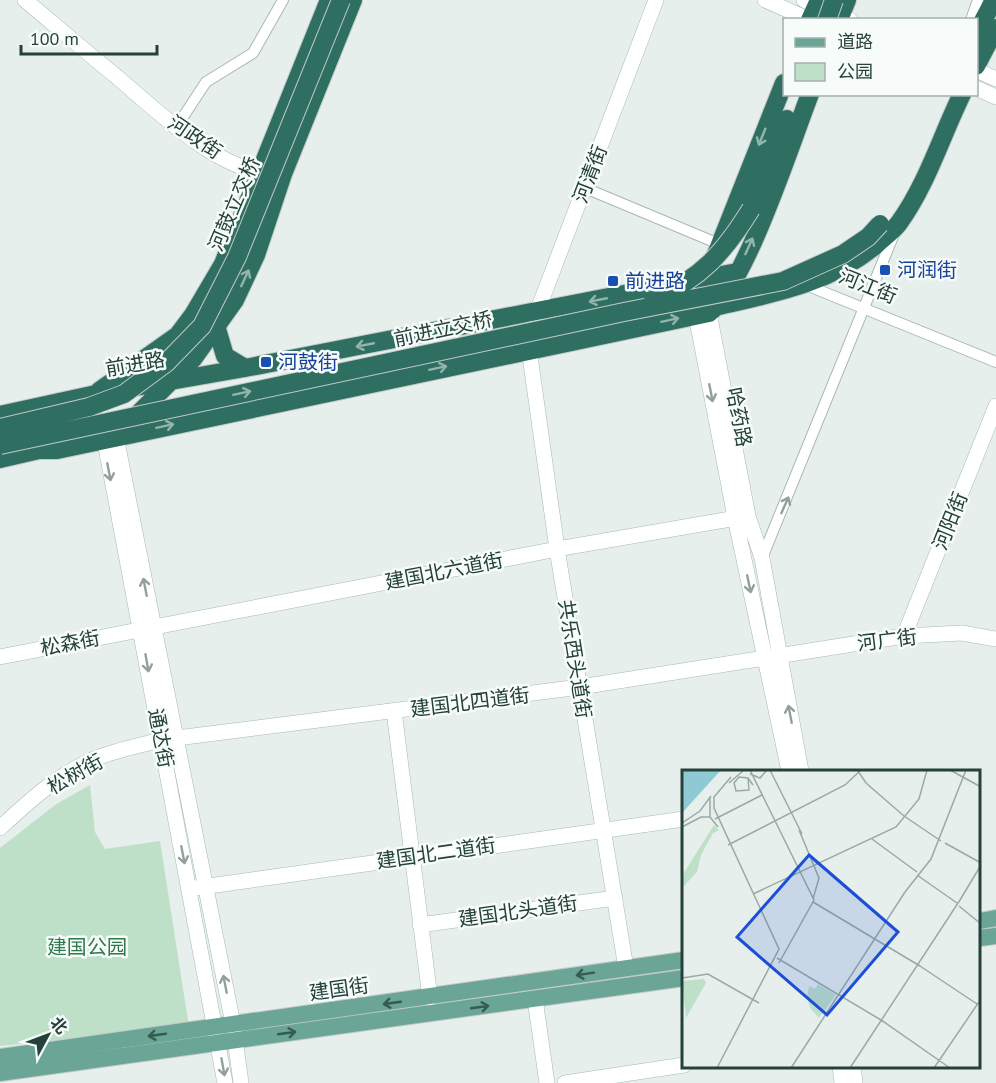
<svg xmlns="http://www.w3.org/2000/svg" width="996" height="1083" font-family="'PT Sans','Noto Sans SC',sans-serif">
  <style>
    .green { fill: #bfe0c8 }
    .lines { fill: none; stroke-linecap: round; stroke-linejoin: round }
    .street-casing { stroke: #a8b8b2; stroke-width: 12 }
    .secondary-casing { stroke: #a4bbb3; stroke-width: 16 }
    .primary-casing { stroke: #c2cac8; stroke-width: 18 }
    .highway-casing { stroke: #c2cac8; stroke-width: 20 }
    .street { stroke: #fff; stroke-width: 10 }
    .secondary { stroke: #fff; stroke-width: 15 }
    .primary { stroke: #6aa596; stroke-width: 16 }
    .highway { stroke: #2f6f62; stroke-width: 18 }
    .highway-bridge-casing { stroke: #c2cac8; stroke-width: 20; stroke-linecap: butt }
    .highway-bridge { stroke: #2f6f62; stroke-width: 18 }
    .oneway { stroke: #93b5ae }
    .oneway2 { stroke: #92a09c }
    .oneway3 { stroke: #365b51 }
    .transit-dot { fill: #1a4fb4; stroke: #f7fbf9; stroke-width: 2 }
    .labels { text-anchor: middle; stroke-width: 5; stroke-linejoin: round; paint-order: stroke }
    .street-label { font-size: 20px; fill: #24423a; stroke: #f7fbf9 }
    .transit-label { font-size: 20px; fill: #164399; stroke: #f7fbf9; text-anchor: start }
    .park-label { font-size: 20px; fill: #2d7a4b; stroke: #f7fbf9 }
    .inset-road { fill: none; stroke: #98aaa4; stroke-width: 1.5 }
    .view { fill: #1d4ed8; fill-opacity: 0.15; stroke: #1d4ed8; stroke-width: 3 }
    .inset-edge { fill: none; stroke: #24423a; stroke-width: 3 }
  </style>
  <rect width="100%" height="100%" fill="#e6efeb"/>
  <path class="green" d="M90 785 95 832 105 849 160 841 189 1027 0 1046V848L55 805Z"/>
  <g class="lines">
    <g class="street-casing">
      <path id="street" d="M971 20 978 0
        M181 120 206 82 253 53 283 0
        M585 188 719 244
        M806 285 996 362
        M762 558 894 234"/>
    </g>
    <g class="secondary-casing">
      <path id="secondary" d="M25 0C56 26 86 52 117 77 156 110 219 172 271 173
        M765 0 810 20
        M804 0 850 20
        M976 70 996 79
        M976 88 996 97
        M709 313 748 516 762 558 801 771
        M696 315 735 517 789 771
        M96 394 225 1083
        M116 437 233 1024 241 1083
        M904 636 996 406
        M0 657 557 549 748 516
        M394 711 430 998
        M0 828C30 800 63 770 102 756 121 749 141 745 161 740L580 687 904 636 962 633 996 639
        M195 888 684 819
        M420 925 615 898
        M626 968 557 549 529 349 537 312 656 0
        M535 999 547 1083
        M840 1066 842 1083
        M853 1066 855 1083
        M565 1083 684 1065"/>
    </g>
    <g class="primary-casing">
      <path id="primary" d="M980 921 996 918
        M980 938 996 936
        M0 1057 684 960
        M0 1073 684 978"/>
    </g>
    <g class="highway-casing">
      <path id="highway" d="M810 20 819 0
        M839 20 847 0
        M976 34 994 0
        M976 66 996 28
        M751 209 787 119
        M715 257 784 83
        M719 306C776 293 830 283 876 245 883 238 893 231 899 223 927 184 941 137 962 94
        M217 329 225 356 245 368
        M99 391 178 335 193 315 223 264 329 0
        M0 415 96 394 245 368 737 272
        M132 420 193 359 235 300 256 255 283 174 353 0
        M0 459 39 450H57L709 313C745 286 791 143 810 94"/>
    </g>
    <use href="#street" class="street"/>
    <use href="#secondary" class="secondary"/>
    <use href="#primary" class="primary"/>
    <use href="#highway" class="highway"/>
    <g class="highway-bridge-casing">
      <path id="highway-bridge" d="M827 20 834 0
        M653 300C701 278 724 253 751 209
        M0 428 89 407 124 394 166 363 202 326 237 257 341 0
        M0 445 624 312 783 281 843 254 868 237 880 224"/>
    </g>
    <use href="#highway-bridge" class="highway-bridge"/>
  </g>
  <defs><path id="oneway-shaft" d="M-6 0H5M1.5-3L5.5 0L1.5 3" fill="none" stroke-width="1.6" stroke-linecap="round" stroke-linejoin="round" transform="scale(1.5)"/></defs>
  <g class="oneway">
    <use href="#oneway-shaft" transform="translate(762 137) rotate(112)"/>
    <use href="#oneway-shaft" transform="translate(749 246) rotate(-66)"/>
    <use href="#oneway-shaft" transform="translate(245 278) rotate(-65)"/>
    <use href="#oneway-shaft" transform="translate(598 300) rotate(169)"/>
    <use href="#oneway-shaft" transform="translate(670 320) rotate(-12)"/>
    <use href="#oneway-shaft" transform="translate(365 345) rotate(169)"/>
    <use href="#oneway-shaft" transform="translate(438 368) rotate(-12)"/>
    <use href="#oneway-shaft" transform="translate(242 393) rotate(-12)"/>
    <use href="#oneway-shaft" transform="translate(165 426) rotate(-12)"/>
  </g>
  <g class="oneway2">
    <use href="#oneway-shaft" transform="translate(711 393) rotate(79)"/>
    <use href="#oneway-shaft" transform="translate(109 472) rotate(79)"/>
    <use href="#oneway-shaft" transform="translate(785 505) rotate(-66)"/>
    <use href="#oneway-shaft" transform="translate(749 584) rotate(78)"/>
    <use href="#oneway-shaft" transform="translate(145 587) rotate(-101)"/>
    <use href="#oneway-shaft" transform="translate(147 663) rotate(80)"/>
    <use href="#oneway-shaft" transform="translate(790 714) rotate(-101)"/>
    <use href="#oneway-shaft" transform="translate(183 855) rotate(79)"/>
    <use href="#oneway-shaft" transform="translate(225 984) rotate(-101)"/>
    <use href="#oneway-shaft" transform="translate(223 1067) rotate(80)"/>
  </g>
  <g class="oneway3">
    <use href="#oneway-shaft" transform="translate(585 974) rotate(171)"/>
    <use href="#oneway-shaft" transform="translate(392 1003) rotate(172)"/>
    <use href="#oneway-shaft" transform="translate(480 1007) rotate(-8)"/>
    <use href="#oneway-shaft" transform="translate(287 1033) rotate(-8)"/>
    <use href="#oneway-shaft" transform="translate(157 1035) rotate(172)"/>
  </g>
  <g class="transit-dot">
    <rect x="879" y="264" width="12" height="12" rx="3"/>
    <rect x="607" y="275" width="12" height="12" rx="3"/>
    <rect x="260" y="356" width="12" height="12" rx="3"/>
  </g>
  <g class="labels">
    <g class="street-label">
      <text transform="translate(195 137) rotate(34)" y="7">河政街</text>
      <text transform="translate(590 174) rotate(-69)" y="7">河清街</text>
      <text transform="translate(234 204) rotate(-67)" y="7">河鼓立交桥</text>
      <text transform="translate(868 286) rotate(22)" y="7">河江街</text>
      <text transform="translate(443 329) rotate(-12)" y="7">前进立交桥</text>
      <text transform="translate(135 364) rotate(-10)" y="7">前进路</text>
      <text transform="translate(739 417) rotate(79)" y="7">哈药路</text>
      <text transform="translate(950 521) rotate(-68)" y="7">河阳街</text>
      <text transform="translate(444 571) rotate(-11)" y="7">建国北六道街</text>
      <text transform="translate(887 640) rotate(-7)" y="7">河广街</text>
      <text transform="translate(70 643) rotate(-11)" y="7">松森街</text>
      <text transform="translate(575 659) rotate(81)" y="7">共乐西头道街</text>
      <text transform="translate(470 702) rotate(-7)" y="7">建国北四道街</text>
      <text transform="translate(161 738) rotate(79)" y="7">通达街</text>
      <text transform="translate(75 774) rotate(-29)" y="7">松树街</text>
      <text transform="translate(436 853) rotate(-8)" y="7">建国北二道街</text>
      <text transform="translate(518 911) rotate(-8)" y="7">建国北头道街</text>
      <text transform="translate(339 989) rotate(-8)" y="7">建国街</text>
    </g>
    <g class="transit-label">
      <text x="897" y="277">河润街</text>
      <text x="625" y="288">前进路</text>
      <text x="278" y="369">河鼓街</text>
    </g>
    <g class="park-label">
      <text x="87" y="954">建国公园</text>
    </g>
  </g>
  <g transform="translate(682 770)">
    <rect width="298" height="298" fill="#e6efeb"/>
    <path d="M32 55 37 60 31 63 19 85 15 102 0 118V106ZM22 209 24 213 4 248 0 211ZM136 214 154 225 137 248 128 238 125 227 127 216 133 219Z" fill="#bfe0c8"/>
    <path d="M0 0H39L0 43Z" fill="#8ec9d4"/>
    <path class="inset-road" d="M68 0 132 130 97 193M88 0 120 64M268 0 299 17M176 1 184 13 222 46 259 71M68 4 78 8 85 0M66 8 67 20 54 21 52 13 57 7 66 8 71 15M47 13 62 0M28 28V47L36 57M33 49 80 25M0 53 18 41 29 26M0 57 19 47H28M117 60 137 108 131 129M190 69 235 102M263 73 299 93M46 75 163 15 179 0M235 105 275 133M71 124 214 57 237 29 245 0M278 130 299 95M131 132 238 196M277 136 299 154M95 188 199 250 268 298M238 196 295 234M0 208 26 204 77 233M35 298 97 179 32 38V27L49 7M109 298 223 122 249 89 284 0M168 298 278 130M252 298 299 229"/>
    <path class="view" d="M127 85 216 162 145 245 55 167Z"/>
    <rect width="298" height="298" class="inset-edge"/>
  </g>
  <rect x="783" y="18" width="195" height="78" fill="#f7fbf9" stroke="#a3b1ad" stroke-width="1.5"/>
  <rect x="795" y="38" width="30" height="9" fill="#6aa596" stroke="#a3b1ad" stroke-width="1.5"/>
  <text x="837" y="48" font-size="18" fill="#24423a">道路</text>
  <rect x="795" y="63" width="30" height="18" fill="#bfe0c8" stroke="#a3b1ad" stroke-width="1.5"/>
  <text x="837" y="78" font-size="18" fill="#24423a">公园</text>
  <g transform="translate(48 1035) rotate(49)" stroke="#f7fbf9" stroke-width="4.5" paint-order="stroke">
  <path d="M0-4.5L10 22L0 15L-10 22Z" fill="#24423a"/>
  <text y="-9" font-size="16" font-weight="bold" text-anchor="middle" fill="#24423a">北</text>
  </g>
  <path d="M21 45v9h136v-9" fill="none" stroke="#24423a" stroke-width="3"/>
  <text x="30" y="45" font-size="18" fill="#24423a" stroke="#f7fbf9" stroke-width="4.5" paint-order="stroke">100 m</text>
</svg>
